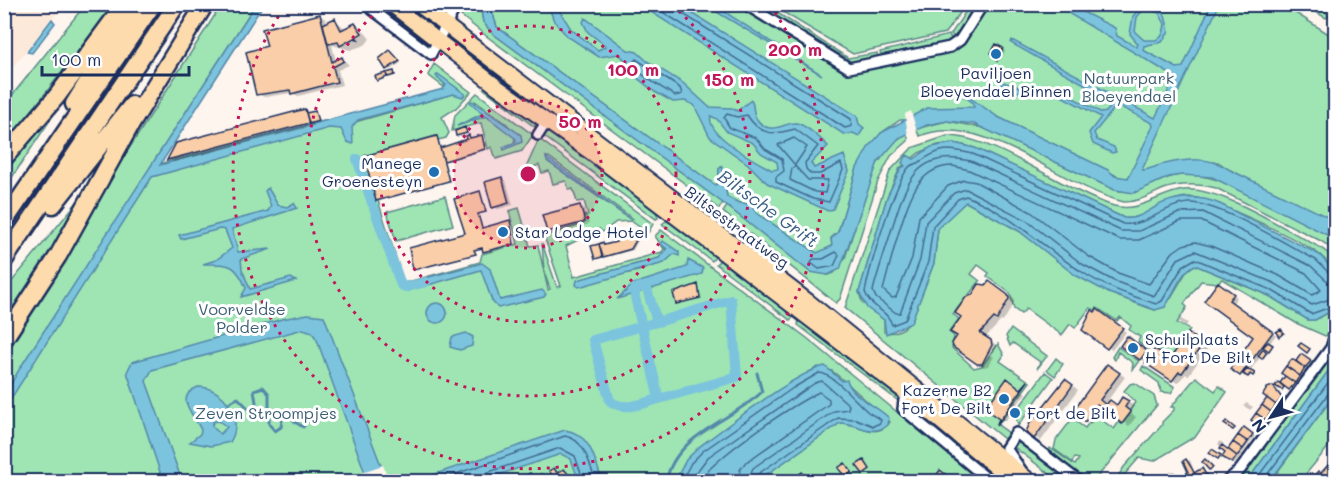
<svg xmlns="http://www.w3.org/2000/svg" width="1340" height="486" font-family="Mali,sans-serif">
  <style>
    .built { fill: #fde9d9 }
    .green { fill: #9ee5b3; stroke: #5c8a88; stroke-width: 1.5; fill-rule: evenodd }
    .water { fill: #7cc4dd; stroke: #58a; stroke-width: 1.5; fill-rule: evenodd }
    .pier { fill: #fef5ee }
    .shadow { fill: #0003 }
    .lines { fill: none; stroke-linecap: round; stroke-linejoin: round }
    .shore { stroke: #426b91; stroke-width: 1.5 }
    .stream { stroke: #58a; stroke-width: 3 }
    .canal { stroke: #7cc4dd; stroke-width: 10 }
    .building { fill: #facea9; stroke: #1b2f5e; stroke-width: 1.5 }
    .street-casing { stroke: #1b2f5e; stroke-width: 14 }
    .primary-casing { stroke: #1b2f5e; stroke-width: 18 }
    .highway-casing { stroke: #1b2f5e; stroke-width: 21 }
    .street { stroke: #fff; stroke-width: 9 }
    .primary { stroke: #fedbac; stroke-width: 14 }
    .highway { stroke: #fedbac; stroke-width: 16 }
    .ring { fill: none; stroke: #c2185b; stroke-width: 3; stroke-dasharray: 3 6 }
    .poi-dot { fill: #1f6fb2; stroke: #fff; stroke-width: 2 }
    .labels { text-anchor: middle; stroke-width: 6; stroke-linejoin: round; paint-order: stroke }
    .poi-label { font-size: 16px; fill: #1b2f5e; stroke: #fff; text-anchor: start }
    .park-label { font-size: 16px; fill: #3c5c73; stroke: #fff }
    .street-label { font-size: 16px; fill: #1b2f5e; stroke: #fff }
    .water-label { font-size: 18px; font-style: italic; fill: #385c84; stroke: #fff }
    .centre { fill: #c2185b; stroke: #fff; stroke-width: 3 }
    .ring-label { font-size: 18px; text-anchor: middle; font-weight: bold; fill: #c2185b; stroke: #fff; stroke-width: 6; stroke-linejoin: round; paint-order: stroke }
  </style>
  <rect width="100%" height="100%" fill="#fef5ee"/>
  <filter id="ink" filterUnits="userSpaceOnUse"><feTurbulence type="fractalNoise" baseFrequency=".0167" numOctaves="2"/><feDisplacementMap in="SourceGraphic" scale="12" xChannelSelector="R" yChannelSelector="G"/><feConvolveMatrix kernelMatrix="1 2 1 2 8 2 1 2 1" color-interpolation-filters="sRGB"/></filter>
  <g filter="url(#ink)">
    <path class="built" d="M5 5H64L5 76Z"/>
    <path class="green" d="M222 4 255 5 151 166 352 114 355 122 453 94H464L437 78 444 83 445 88 428 75 434 64 471 92 456 108 442 117 449 133 446 138 438 140 436 136 364 156 404 283 480 262 482 254 518 244 509 211 519 208 530 246 538 245 548 290 550 289 544 272 542 243 557 287 561 286 544 236 583 224 581 217 588 215 584 201 577 202 573 189 569 190 566 181 553 184 549 171 542 173 539 165 525 170 539 139 653 224 648 233 631 221 616 222 603 232 599 229 566 246 574 277 662 252 664 249 655 236 661 230 807 338 981 481H955L959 476 953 480 940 471 932 481H757L840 423C859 423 876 441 890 422L848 384 832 371 818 367 789 383 681 481 5 482V351L87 214ZM546 157H549L633 219 631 220 547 161ZM665 247 674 254C649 275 610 275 578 280L659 258 666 251Z
      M85 5H114L5 145V104Z
      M464 5H480L483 22 492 33 723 203 719 209 485 35 459 14Z
      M490 5H738L841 70 850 73 900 64V62L956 48 963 43 987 5H1283L1335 38V222L1230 170 1218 162 1165 164 1123 179 998 117 900 120 881 133 857 168 838 232 831 238 832 246 821 253H812L756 213 751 204 739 203 727 197 722 167 719 169V183L715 185 497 27Z
      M752 5H765L848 58 877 53 879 60 848 64Z
      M771 5H966L945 33 853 54Z
      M970 5H978L956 40 951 34Z
      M1304 5H1323L1328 16 1326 18Z
      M949 35 953 41 882 59 880 52Z
      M490 88 533 119 536 128 484 89Z
      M70 90 5 188V163Z
      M477 93 533 135 522 151 496 159 492 147 488 149 481 123 452 131 455 115ZM475 101 507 124 521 142 514 143 515 137 486 116 457 126 482 114 475 106Z
      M947 121 984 128 1115 190C1146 196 1153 178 1181 175 1223 171 1286 213 1325 232L1335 239V251L1321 241 1216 188C1199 184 1181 183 1164 189 1150 195 1139 202 1124 202 1063 188 983 110 920 136L915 129Z
      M547 132 560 137 655 208 658 218 656 219 542 135Z
      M908 132V141L891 156 878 181 840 299 836 303 723 212 727 206 811 271 828 275 834 273 845 258 874 168 893 143Z
      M947 136C996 136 1065 192 1114 206 1140 213 1159 193 1184 190 1220 186 1288 231 1321 248L1335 259V273C1331 266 1326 260 1320 255 1302 241 1211 197 1189 197 1164 197 1147 221 1124 218L975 148 954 143 938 145 919 153 900 168 887 197 859 292 862 302 884 320V332C895 335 906 328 912 320L934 263 938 229 955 209 966 202 1019 231 1109 293 1149 308 1155 310 1170 299 1188 269 1195 265 1269 296 1308 320H1315L1335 309C1335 318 1332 333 1325 336L1296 323 1222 279 1217 283 1201 281 1184 304 1187 307 1177 323 1190 330 1172 356 1166 355 1154 346 1148 349 1138 342 1140 337 1129 330 1131 326 1120 317 1117 321 1097 308 1095 310 1090 308 1075 328 1070 324 1062 335 1026 309 1021 314 1014 309 1010 293 987 276 989 273 978 265 971 274 980 281 953 314 959 319 949 332 954 336 952 348 974 368 982 366 998 344 1004 355 1000 361 1030 382 998 425 1009 433 1004 439 845 308 890 171 912 148Z
      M96 179 5 330V290Z
      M445 196 453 225 396 241 387 212Z
      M666 221 673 223 717 255 712 261 662 224Z
      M722 258 795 316 790 320 716 264Z
      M799 319 901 397V403L798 325Z
      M1011 329 1047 356 1037 369 1040 362 1013 343 1010 346 1006 336Z
      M1118 347 1139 361 1132 370 1133 363 1118 352 1115 360 1112 357Z
      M1335 352V362L1247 481 1231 482C1236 477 1243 474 1248 471 1255 465 1252 452 1265 447L1277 428 1301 398V394L1305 393 1316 375 1320 374 1326 360Z
      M1056 358 1063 364 1055 376 1047 370Z
      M1143 366 1175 387 1171 393 1161 392 1159 383 1141 370Z
      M1045 372 1053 378 1018 426 1015 413Z
      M1196 377 1215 391 1219 386 1227 392 1196 436 1154 461 1139 458 1119 481H1115L1124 467 1162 425V422L1174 410V407H1171Z
      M1135 383 1154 396 1157 405 1094 481H1087L1049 450 1050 448 1075 465 1079 459 1075 458 1072 462 1054 449 1056 440 1072 419 1085 428 1095 415 1114 429 1119 422 1122 424 1135 402 1124 391 1130 384Z
      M1335 394V439L1300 481 1270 482Z
      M909 402 1004 480 991 478 911 412Z
      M1016 440 1029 445 1075 481H1059L1010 444Z"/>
    <path class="water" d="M1153 4 1165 15 1169 32 1162 42 1144 46 1143 50 1177 68 1183 67 1209 9 1208 5H1219L1142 170C1150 170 1157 165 1165 164 1188 159 1210 156 1230 170L1332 219 1335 222V239L1212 177 1181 175 1169 177 1134 193 1115 190 974 124 947 121 927 125 899 138 878 162 840 269 828 275 810 272 727 206 492 33 483 22 480 5H490L497 27 715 185 719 183V169L722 166 727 197 739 203 751 204 756 213 817 253 832 246 831 239 838 232 857 168 868 148 881 133 927 108 974 107 972 102 955 90 956 88 998 117 1108 170 1115 176 1128 178 1153 126 1152 123 1117 105 1094 133 1097 140 1114 147 1116 152 1112 153 1093 144 1089 133 1101 117 1050 90 1026 95 1000 84 1003 82 1029 90 1047 84 1102 113 1106 112 1113 104 1111 99 1011 43 1012 40 1155 118 1175 77 1068 13 1070 8H1075L1115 28 1117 36 1137 47 1138 44 1130 34 1133 16 1142 6ZM1145 8 1159 13 1165 24 1163 34 1156 40H1144L1135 32 1137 17Z
      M255 5H263L160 165 443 89 446 85 436 76 438 74 465 94 463 97 453 94 358 120 352 127 353 144 347 142 341 129 329 128 152 177 5 408V395L20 368Z
      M548 5H556L571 29 598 50 606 46 588 32 583 22 585 18 628 50 637 52 647 61 683 83 709 107 732 108 737 111 751 100C755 106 752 112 756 118 769 138 784 122 796 123 806 125 821 139 828 146L811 163 814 168 844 155 849 171 833 209 828 211 767 183 748 164 710 137 694 105 685 101 673 102 655 92 631 73 627 62 619 54 599 57 567 36 554 21ZM711 116 717 119 727 132 753 143 761 153 777 162 778 169 772 170C757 162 705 135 711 116Z
      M640 5H679L857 116 859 124 864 128 859 136 853 133 845 135Z
      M705 5H714L822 75Z
      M52 19 55 23 32 53 27 52Z
      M472 101 521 135 522 142 504 150 503 147 516 142V139L486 116 457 126 483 114 470 102Z
      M954 143 975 148 1124 218C1140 220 1149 209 1163 203 1182 196 1201 196 1220 204L1320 255C1340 277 1336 280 1335 309L1315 320H1308L1268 295 1195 265C1179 273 1175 293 1165 307L1155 310 1109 293 1075 275 1019 231 966 202 938 228 934 263 911 323 886 334 884 320 867 308 859 292 887 197 901 168 905 166 902 163 907 155 914 159 931 147Z
      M546 157 632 220 547 161Z
      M268 188 278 205 287 207 294 203 297 208 232 229 238 252 271 249 241 259 242 269 250 289 291 278 296 281 241 297 246 288C236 263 230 264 203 264L216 260 232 248 225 230 220 229 181 239 179 235 268 211 271 206 265 191Z
      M663 241 679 252V256L674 254 664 263 579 287 576 285 577 280 659 258 667 249 661 244Z
      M688 260 703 268 702 274 617 299 634 284 687 267Z
      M482 263 490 269 500 300 542 290 546 294 544 297 498 308 492 301 481 270 407 291 421 279Z
      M427 313a10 10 0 1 1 20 0a10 10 0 1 1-20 0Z
      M308 314 324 316 387 481H368L317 340 312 332 303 329 152 370 146 381 182 481H156L160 472 127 372 132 362 282 319Z
      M466 333 473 337 472 346 460 350 450 347 452 337Z
      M1335 362V394L1270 481H1247Z
      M825 366 842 381 847 380C853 398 876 405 889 418L888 425C871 438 859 423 840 423L757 481H675L686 460 699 447C724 428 798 371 825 366Z
      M198 387C225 387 245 419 230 442L211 446 190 442 200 434 201 430C194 414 173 397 198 387ZM219 421 227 427 220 434 212 426 213 422Z
      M565 430C591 434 595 460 602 481H579L571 459 561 454 480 481H415Z"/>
    <path class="pier" d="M911 111 917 132 908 136 905 114Z
      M383 465 386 473 365 480 362 472Z"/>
    <path class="shadow" d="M320 16 326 19 327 24 335 20 346 29 354 25 363 30 370 39 365 45 350 50 332 45 336 61 342 58 349 65 338 70 342 85 298 96 292 93 264 97 258 94 268 47Z
      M999 45 1005 51 999 61 992 51Z
      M390 51 401 63 390 70 381 59Z
      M304 111 316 113 318 121 313 123 314 126 174 162 169 159Z
      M482 136 487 150 448 161 443 159 449 181 378 200 441 150 469 140V137Z
      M502 179 506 181 513 205 498 209 494 207Z
      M580 206 585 209 589 224 553 234 548 231Z
      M628 231 639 239 633 250 607 257 602 254V257L596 258 598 246 602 247V244L606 246 622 239Z
      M698 286 702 299 677 303Z
      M979 286H995L1014 299V303L1003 322 1001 321 985 338 997 345V348L991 355 994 357 988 366 984 367 969 359 970 357 959 336 963 317 958 313Z
      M1223 286 1237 297 1233 303 1276 335 1269 344 1272 347 1270 350 1267 348 1264 352 1267 354 1264 358 1261 356 1249 372 1254 374 1249 377H1245L1232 368 1255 337 1206 301Z
      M1101 314 1126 332 1112 350 1084 330Z
      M1181 319 1188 323 1186 326 1179 322Z
      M1129 335 1152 356 1170 361 1194 338 1208 348 1188 376 1186 374 1177 383 1122 346Z
      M1301 356 1312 363 1292 390 1286 386 1283 389 1278 385Z
      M1113 369 1125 377 1108 400 1117 406 1123 399 1134 406 1130 412 1136 417 1129 426 1103 407 1091 424 1085 420Z
      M1011 383 1026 393 1005 421 1001 419Z
      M1071 384 1078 390 1041 441 1028 432Z
      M1273 387 1283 400 1264 427 1253 420 1269 398Z
      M1246 403 1253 407 1250 410 1244 406Z
      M1244 429 1255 436 1235 464 1224 456 1227 452 1218 444 1220 441 1224 444 1222 446 1228 451Z
      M1190 460 1195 474 1202 470 1209 480 1182 482 1188 478 1190 472 1185 462Z
      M554 470 560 474 567 472 570 477 558 482 551 472Z
      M1170 471H1174L1177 475 1174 476Z"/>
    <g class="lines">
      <path class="shore" d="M650 4 845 128 852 126 851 119 680 12 676 4
        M636 59 680 88 682 94 675 96C664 88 636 75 633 62Z
        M727 114 737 117 747 115C760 136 774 135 795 129L818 146 805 163 806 169 811 174H820L841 163 843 170 829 202 813 199 776 182V177L784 171 782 159 765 149 756 138 730 128 724 118Z
        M794 138 807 147 795 165 778 145Z
        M795 166 808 180H828L825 193 815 192 790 180 792 168Z
        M953 166 969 170 1120 240H1139L1181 221H1201L1306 273 1321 290 1312 295 1278 275 1211 246 1195 242 1183 245 1173 252 1149 284 1118 273 1088 256 1031 212 976 182 964 180 948 186 919 217 912 258 896 297 892 298 883 290C890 265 905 199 920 182 928 172 940 166 953 166Z
        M836 252 839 255 834 266 819 269 811 263 813 259H823Z
        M1336 275 1329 273 1316 260C1287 245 1217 201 1188 203 1164 205 1147 227 1123 224L973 154C947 148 941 147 918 163 918 163 910 166 910 166 894 182 870 267 865 292 870 308 888 310 892 325L905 320 928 262 933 226 958 199 966 196C1009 212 1041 246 1079 270 1102 286 1129 295 1156 304L1162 301 1183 266 1195 259 1271 290 1311 314 1336 305
        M1336 282 1326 280 1311 266 1203 212 1179 213 1139 231H1121L971 161C916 148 906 183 892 228 886 249 878 270 873 291L876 298 896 313H900L920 260 926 222 954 193 966 189 1026 220 1082 264 1114 281 1154 296 1178 259 1195 251 1274 283 1312 305 1336 297
        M433 482 565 436C586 440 589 464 596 482
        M482 482 486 473 560 448 575 456 584 482
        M681 482 691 463 703 451 793 388 819 373C833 373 857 403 868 412 872 415 877 417 881 420L880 423 873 426 856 419 838 418 758 474 755 482
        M689 482 708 457 815 383 822 381 849 405 848 409 834 411 753 468 747 482
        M699 482C714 457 791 406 819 392L829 399V404L745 463 740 470 738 482
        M1254 482 1336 372
        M1265 482 1267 475 1328 394 1336 391"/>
      <path class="stream" d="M228 403 238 398 249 409H257L254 390 263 387 269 394V424L275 431 281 427 283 413 287 410 295 422 303 427 309 419H313
        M666 482C674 435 731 421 762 392L757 373"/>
      <path class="canal" d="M357 159 372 203
        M374 208 401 285 406 287 426 282
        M646 286 657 322 593 340 610 401C625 412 643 403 659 399
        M641 287 635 289V297L659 399 737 377 731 300 658 322"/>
    </g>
    <path class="building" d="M320 14 332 62 342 57 344 61 333 67 337 82 291 94 290 90 256 95 246 52 267 46 262 29Z
      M335 18 341 30 355 23 362 33 356 37 358 39 354 38 340 46 338 42 328 44 323 24Z
      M996 44 1003 48 997 61 991 53Z
      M390 50 400 61 386 70 379 59Z
      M394 71 395 75 388 77 386 73Z
      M386 73 387 77 377 81 375 76Z
      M305 109 309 123 167 160 176 143Z
      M315 111 318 121 309 124 306 113Z
      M465 127 467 133 456 136 455 131Z
      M469 135 470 138 482 135 485 149 444 161 440 148 467 139 466 136Z
      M437 136 449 181 376 201 364 156Z
      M502 177 509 203 492 208 485 182Z
      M480 191 486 212 478 214 482 228 510 220 514 244 483 252 482 248 474 250 476 254 413 270 409 248 465 233 454 199Z
      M580 205 585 222 547 232 542 215Z
      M627 229 638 237 631 249 603 257 599 244 603 242 604 245 616 242Z
      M599 244 602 257 595 259 591 246Z
      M989 281 1008 295 1009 299 997 320 994 318 980 333 991 340 992 345 982 364H977L953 347 952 343 957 336 950 332 961 317 955 313 966 297 972 295 979 284 986 285Z
      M1218 282 1234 294 1229 300 1273 332 1240 376 1230 369 1253 337 1204 301Z
      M698 284 700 298 676 304 673 293Z
      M1097 309 1123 328 1107 349 1082 330 1092 310 1095 312Z
      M1281 329 1284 333 1279 337 1276 332Z
      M1188 333 1203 344 1182 373 1179 372 1172 381 1145 363 1155 349 1170 359Z
      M1127 336 1147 351 1140 360 1120 346Z
      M1268 342 1273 345 1269 351 1263 347Z
      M1301 343 1310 349 1307 353 1298 346Z
      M1263 349 1267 352 1262 359 1258 356Z
      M1301 354 1311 361 1305 368 1296 361Z
      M1292 359 1305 368 1300 376 1286 366Z
      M1107 364 1120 373 1100 400 1106 405 1110 400 1117 405 1122 397 1129 401 1125 407 1131 412 1122 424 1097 404 1085 422 1072 412Z
      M1286 366 1300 376 1295 383 1281 373Z
      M1247 369 1255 373 1253 376 1250 374 1248 377 1243 374Z
      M1285 376 1295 383 1289 390 1280 383Z
      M1007 378 1021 389 1028 381 996 426 999 419 985 409Z
      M1065 379 1073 385 1034 439 1026 432 1030 423Z
      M1278 382 1284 387 1282 390 1275 386Z
      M1273 386 1282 398 1276 405 1263 395 1267 388Z
      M1267 398 1276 405 1271 412 1262 405Z
      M1262 405 1271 412 1266 420 1256 413Z
      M1256 413 1266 420 1260 427 1251 420Z
      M1226 421 1235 428 1233 430 1224 424Z
      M1244 427 1253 434 1248 442 1238 435Z
      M1238 435 1248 442 1243 449 1233 442Z
      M1233 442 1243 449 1237 456 1228 449Z
      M1222 445 1237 456 1232 463 1222 457 1225 452 1220 448Z
      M1212 449 1221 455 1218 459 1209 453Z
      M1336 456V482L1310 481 1318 471 1321 473Z
      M1186 459 1191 467 1199 482H1188L1184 474 1188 472 1183 461Z
      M1205 459 1213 467 1209 470 1202 462Z
      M864 460 870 469 863 474 856 465Z
      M845 463 852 472 845 477 838 468Z
      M554 468 557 473 564 469 569 475 557 482 549 471Z
      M1202 468 1208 478 1199 482 1194 473Z
      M940 470 953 480 959 476 955 482H932Z
      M802 472 806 477 808 482 804 479 803 482 800 481 797 476Z
      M530 473 534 478 541 474 545 480 529 482 525 476Z
      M790 476 795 482H782L789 477Z"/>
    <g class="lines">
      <g class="street-casing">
        <path id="street" d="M365 4 431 54 457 4
          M745 4 849 68 950 47 960 40 983 4
          M538 135 547 121
          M905 392 903 409 991 482
          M1023 473 1006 448 1016 433 1080 482
          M1226 482 1240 470 1331 348 1336 332"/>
      </g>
      <g class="primary-casing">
        <path id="primary" d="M391 4 496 86 589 151 734 261 905 392 1014 482
          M418 4 809 302 1031 482"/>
      </g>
      <g class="highway-casing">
        <path id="highway" d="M74 104 136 4
          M4 158 57 96 117 15
          M53 205 132 105
          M4 222 153 4
          M4 260 177 4
          M4 339 58 256 130 126 205 4"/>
      </g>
      <use href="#street" class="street"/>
      <use href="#primary" class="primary"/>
      <use href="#highway" class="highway"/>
    </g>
  </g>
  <circle cx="528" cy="174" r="74" fill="#c2185b" fill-opacity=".12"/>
  <g class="ring">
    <circle cx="528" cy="174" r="74"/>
    <circle cx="528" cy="174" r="148"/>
    <path d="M672 5A222 222 0 1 1 384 5"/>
    <path d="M770 5A295 295 0 1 1 286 5"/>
  </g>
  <g class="poi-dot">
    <circle cx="996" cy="54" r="6"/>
    <circle cx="434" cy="172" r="6"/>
    <circle cx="503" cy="232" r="6"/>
    <circle cx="1133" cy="348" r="6"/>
    <circle cx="1004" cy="399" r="6"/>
    <circle cx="1015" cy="413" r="6"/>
  </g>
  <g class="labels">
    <g class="poi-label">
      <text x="996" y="79" text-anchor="middle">Paviljoen<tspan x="996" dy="18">Bloeyendael Binnen</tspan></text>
      <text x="422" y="169" text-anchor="end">Manege<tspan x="422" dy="18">Groenesteyn</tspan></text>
      <text x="515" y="238">Star Lodge Hotel</text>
      <text x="1145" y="345">Schuilplaats<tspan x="1145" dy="18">H Fort De Bilt</tspan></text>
      <text x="992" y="396" text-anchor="end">Kazerne B2<tspan x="992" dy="18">Fort De Bilt</tspan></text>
      <text x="1027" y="419">Fort de Bilt</text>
    </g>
    <g class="park-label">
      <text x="1129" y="84">Natuurpark<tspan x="1129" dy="18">Bloeyendael</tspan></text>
      <text x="242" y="315">Voorveldse<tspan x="242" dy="18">Polder</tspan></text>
      <text x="266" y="419">Zeven Stroompjes</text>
    </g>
    <g class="street-label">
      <text transform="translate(737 227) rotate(37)" y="6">Biltsestraatweg</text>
    </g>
    <g class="water-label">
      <text transform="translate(768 209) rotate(36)" y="6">Biltsche Grift</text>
    </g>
  </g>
  <circle cx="528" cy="174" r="9" class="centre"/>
  <g class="ring-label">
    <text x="795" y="56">200 m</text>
    <text x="633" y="76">100 m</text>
    <text x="729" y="86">150 m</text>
    <text x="580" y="128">50 m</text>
  </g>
  <rect width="1340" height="486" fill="none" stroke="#fff" stroke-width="24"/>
  <rect x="12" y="12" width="1316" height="462" fill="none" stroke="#1b2f5e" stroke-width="2" filter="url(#ink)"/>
  <g transform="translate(1271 417) rotate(234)" stroke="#ffffff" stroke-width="4.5" paint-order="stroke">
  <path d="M0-4.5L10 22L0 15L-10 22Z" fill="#1b2f5e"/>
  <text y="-9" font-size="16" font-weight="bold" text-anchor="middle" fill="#1b2f5e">N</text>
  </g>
  <path d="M42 66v9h147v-9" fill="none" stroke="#1b2f5e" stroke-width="3"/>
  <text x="51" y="66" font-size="18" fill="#1b2f5e" stroke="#ffffff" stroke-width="4.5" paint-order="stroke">100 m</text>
</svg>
